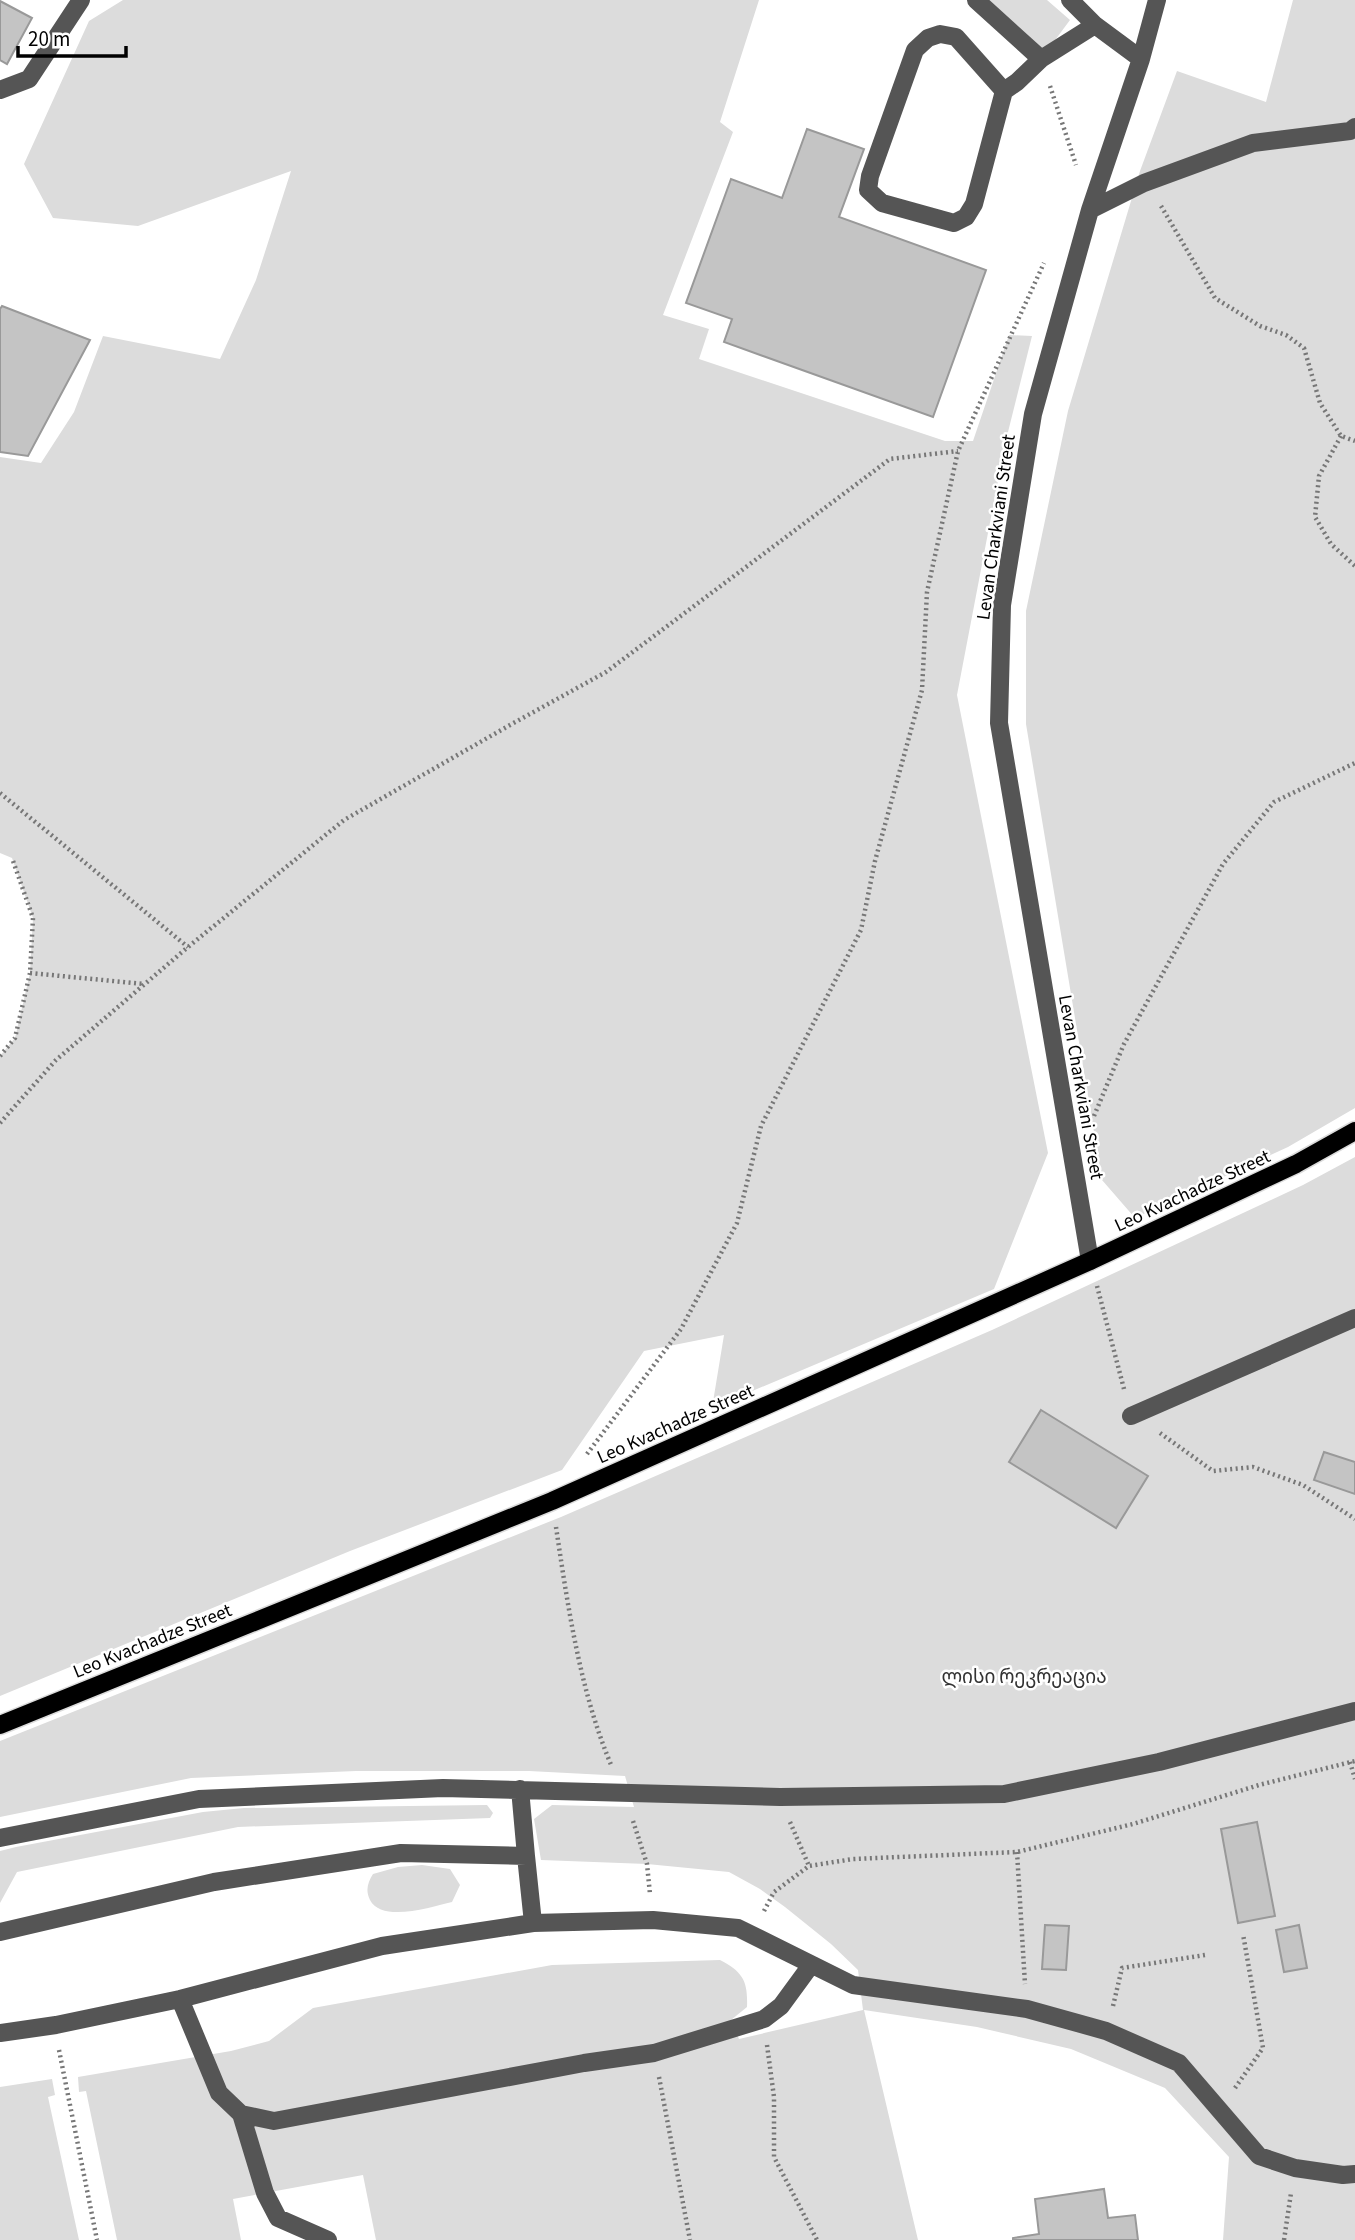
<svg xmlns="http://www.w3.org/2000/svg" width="1355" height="2240" font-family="'Source Sans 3','Noto Sans Georgian',sans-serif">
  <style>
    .green { fill: #dcdcdc }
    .building { fill: #c4c4c4; stroke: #999; stroke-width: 2 }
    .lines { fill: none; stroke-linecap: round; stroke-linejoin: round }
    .major-casing { stroke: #dbdbdb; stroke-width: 21 }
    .path { stroke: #777; stroke-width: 4.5; stroke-dasharray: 2 3.5; stroke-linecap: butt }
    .minor { stroke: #555; stroke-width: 18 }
    .major { stroke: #000; stroke-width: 18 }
    .labels { text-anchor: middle; stroke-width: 5; stroke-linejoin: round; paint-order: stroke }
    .street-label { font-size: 19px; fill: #000; stroke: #fff }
    .park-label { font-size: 19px; fill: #333; stroke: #fff }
  </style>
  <rect width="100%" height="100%" fill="#fff"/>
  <path class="green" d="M123 0H759L720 122 733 132 663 315 709 329 699 359 945 441H973L1009 335 1032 336 1005 444 957 695 1048 1153 994 1289 712 1408 724 1335 644 1351 562 1470 350 1551 0 1696V1056L15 1038 30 973 33 918 12 858 0 853V457L41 463 74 412 103 336 220 359 256 280 291 171 138 226 53 218 24 164 89 21Z
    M981 0H1047L1070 20 1041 59Z
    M1293 0H1355V1108L1288 1147 1135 1218 1102 1180 1026 724V611L1068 411 1140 171 1177 71 1266 102Z
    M1355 1157V2240H1223L1229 2157 1165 2088 1071 2049 977 2027 864 2010 918 2240H376L363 2175 233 2199 241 2240H117L86 2091 79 2092 78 2077 231 2051 269 2041 313 2008 552 1965 720 1960C743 1972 748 1981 747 2007L731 2020 739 2039 863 2010 858 1970 831 1944 785 1907 760 1889 729 1872 647 1864 541 1860 534 1819 552 1805 634 1807 625 1776 529 1771H356L191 1778 0 1817V1741L561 1517 992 1330 1303 1185Z
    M487 1805 493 1813 490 1818 238 1827 17 1872 0 1903V1851L16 1847 203 1812 244 1808Z
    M422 1865 450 1869 460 1885 452 1902C431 1907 382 1923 370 1900 365 1890 368 1882 373 1874L398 1867Z
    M52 2079 55 2095 48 2097 79 2240H0V2087Z"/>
  <path class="building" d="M0 1 32 18 7 64 0 60Z
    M807 129 864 149 839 217 986 270 933 417 724 342 732 319 686 303 731 179 782 198Z
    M2 306 90 340 28 456 0 452V309Z
    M1041 1410 1148 1476 1116 1528 1009 1462Z
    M1324 1452 1355 1462V1494L1314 1480Z
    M1257 1822 1275 1916 1238 1923 1221 1829Z
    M1045 1925 1069 1926 1066 1970 1042 1969Z
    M1299 1925 1307 1968 1284 1972 1276 1930Z
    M1104 2189 1108 2218 1135 2215 1138 2240H1013V2238L1039 2234 1035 2199Z"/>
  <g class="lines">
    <g class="major-casing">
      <path id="major" d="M0 1725 552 1501 1090 1261 1296 1164 1355 1131"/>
    </g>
    <path class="path" d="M1050 86 1076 165
      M1161 206 1215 298 1260 326 1286 335 1304 348 1320 403 1341 436 1355 441
      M1341 436 1319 476 1315 517 1331 544 1355 566
      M0 793 188 947
      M30 973 144 984
      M0 1056 15 1038 30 973 33 918 12 858
      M1094 1116 1124 1044 1223 864 1274 802 1355 763
      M0 1123 56 1060 188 947 344 820 510 725 606 672 890 459 958 451
      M1097 1286 1124 1389
      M1160 1433 1213 1471 1253 1467 1303 1485 1355 1519
      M587 1454 681 1329 737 1223 761 1126 861 930 875 861 922 690 927 592 958 451 1044 263
      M556 1527C568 1607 580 1692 612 1767
      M1350 1762 1355 1779
      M633 1821 647 1864 650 1894
      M790 1822 809 1866
      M1017 1852 1025 1984
      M764 1911 774 1892 809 1866 853 1859 1017 1852 1133 1824 1259 1785 1355 1761
      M1113 2006 1122 1968 1205 1955
      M767 2045 774 2097V2157L817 2240
      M59 2050 97 2240
      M659 2077 690 2240
      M1235 2088 1263 2048 1243 1934
      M1284 2240 1291 2193"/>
    <path class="minor" d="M976 0 1041 59
      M1070 0 1095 25 1141 59
      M0 90 29 79 81 0
      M1004 91 956 37 940 34 928 38 915 50 870 176 868 190 882 203 954 223 966 217 974 204 1004 91 1017 82 1041 59 1095 25
      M1090 210 1144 183 1253 143 1350 131 1355 127
      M1090 1261 999 723 1002 605 1033 414 1090 210 1141 59 1157 0
      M1131 1416 1355 1318
      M520 1789 526 1856
      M0 1838 199 1799 443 1788 780 1797 1004 1794 1159 1762 1355 1711
      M0 1932 214 1882 401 1853 526 1856 533 1923
      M180 1999 219 2093 241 2114 274 2121 584 2063 654 2053 764 2019 781 2006 811 1965
      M0 2033 56 2025 180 1999 382 1946 533 1923 653 1920 738 1928 853 1985 1027 2009 1106 2031 1179 2063 1259 2156 1295 2168 1343 2175 1355 2174
      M241 2114 265 2193 278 2218 328 2240"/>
    <use href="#major" class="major"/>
  </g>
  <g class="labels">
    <g class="street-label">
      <text transform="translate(995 527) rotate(-82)" y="7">Levan Charkviani Street</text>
      <text transform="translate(1082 1087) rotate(80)" y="7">Levan Charkviani Street</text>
      <text transform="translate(1192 1190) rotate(-25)" y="7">Leo Kvachadze Street</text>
      <text transform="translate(675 1423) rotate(-24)" y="7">Leo Kvachadze Street</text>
      <text transform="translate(152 1640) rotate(-22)" y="7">Leo Kvachadze Street</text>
    </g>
    <g class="park-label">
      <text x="1024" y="1683">ლისი რეკრეაცია</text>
    </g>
  </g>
  <path d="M18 46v10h108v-10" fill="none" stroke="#000000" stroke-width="3.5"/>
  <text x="28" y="46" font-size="21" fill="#000000" stroke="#ffffff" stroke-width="5" paint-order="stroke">20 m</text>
</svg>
